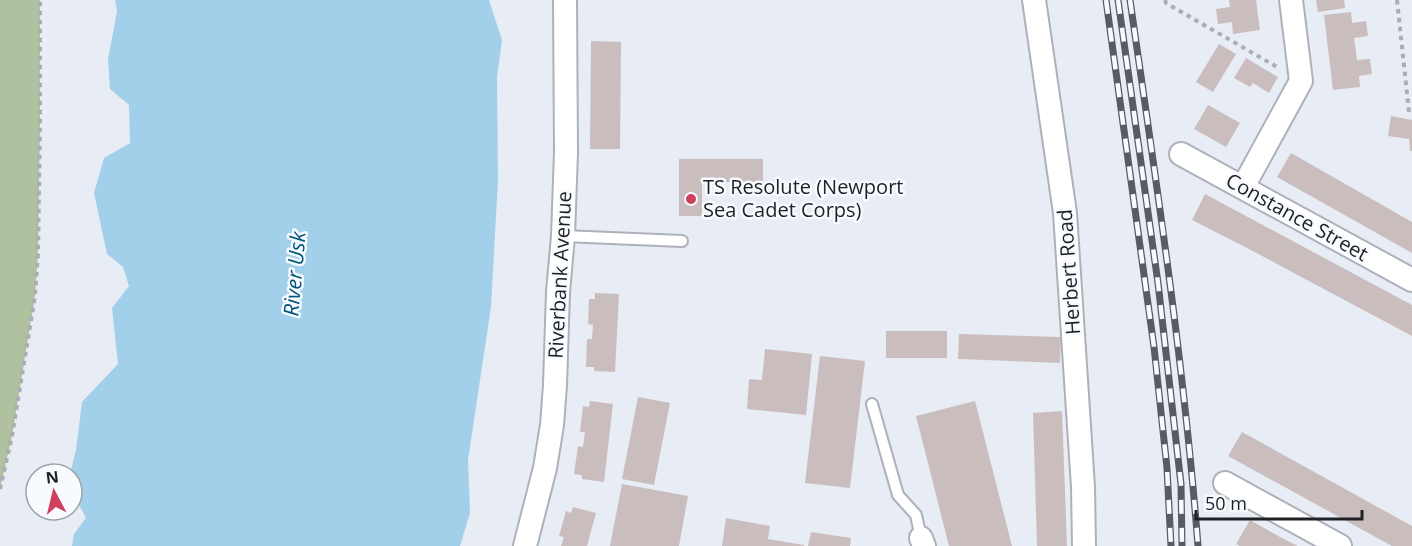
<svg xmlns="http://www.w3.org/2000/svg" width="1412" height="546" font-family="'Open Sans',sans-serif">
  <style>
    .green { fill: #b0c19f }
    .water { fill: #a2cfea }
    .building { fill: #c9bebd }
    .lines { fill: none; stroke-linecap: round; stroke-linejoin: round }
    .service-casing { stroke: #adb1b9; stroke-width: 14 }
    .minor-casing { stroke: #adb1b9; stroke-width: 26 }
    .path { stroke: #aaadb4; stroke-width: 4; stroke-dasharray: 4.5 4.5; stroke-linecap: butt }
    .service { stroke: #fff; stroke-width: 10 }
    .minor { stroke: #fff; stroke-width: 22 }
    .rail-casing { stroke: #595b60; stroke-width: 7 }
    .rail { stroke: #f7faff; stroke-width: 4.5; stroke-dasharray: 14; stroke-linecap: butt }
    .poi-dot { fill: #d0405d; stroke: #f7faff; stroke-width: 2 }
    .labels { text-anchor: middle; stroke-width: 5; stroke-linejoin: round; paint-order: stroke }
    .poi-label { font-size: 20px; fill: #1f2023; stroke: #f7faff; text-anchor: start }
    .street-label { font-size: 20px; fill: #1f2023; stroke: #f7faff }
    .water-label { font-size: 21px; font-style: italic; fill: #005578; stroke: #f7faff }
  </style>
  <rect width="100%" height="100%" fill="#e8ecf5"/>
  <path class="green" d="M0 0H40V125L38 254 35 296 12 436 0 489Z"/>
  <path class="water" d="M115 0H489L502 40 497 77 498 180 491 307 468 460 470 513 460 546H72L74 534 86 518 72 491V474H70L76 450 82 402 118 364 112 308 129 286 123 267 107 254 94 193 104 158 130 143 129 105 110 89 108 60 117 11Z"/>
  <path class="building" d="M1229 0H1256L1260 30 1233 34 1232 22 1218 24 1216 9 1230 7Z
    M1316 0H1344L1345 8 1318 12Z
    M1351 12 1352 23 1366 21 1368 36 1354 38 1357 60 1370 59 1372 74 1359 76 1360 87 1333 90 1324 15Z
    M591 41 621 42 620 149H590Z
    M1219 44 1236 54 1213 92 1196 82Z
    M1246 58 1278 77 1269 93 1253 83 1250 87 1234 78Z
    M1208 105 1240 123 1226 147 1194 129Z
    M1391 116 1412 120V151H1410L1409 139 1388 136Z
    M1291 153 1412 222V253L1277 177Z
    M679 159H763V182H702V216H679Z
    M1205 194 1412 305V336L1249 249 1192 220Z
    M595 293 619 294 615 372 594 371V367H586L587 339H592L593 325 588 324 589 299H595Z
    M886 331H947V358H886Z
    M959 334 1061 337 1060 363 958 359Z
    M765 349 812 354 806 415 747 409 749 379 762 380Z
    M820 356 865 361 850 488 805 483Z
    M638 397 670 403 654 485 622 479Z
    M590 401 613 404 604 482 582 479V475L574 474 578 446 583 447 585 432H580L583 406 589 407Z
    M975 401 1012 546H949L916 416Z
    M1062 411 1067 546H1037L1033 413Z
    M1242 432 1412 526V546H1392L1228 456Z
    M622 484 688 496 679 546H610Z
    M573 507 596 513 587 546H561L564 537 559 536 566 511 571 513Z
    M726 518 770 526 768 539 804 545V546H722Z
    M1250 520 1280 537 1298 546H1240L1236 544Z
    M811 532 851 538 850 546H808Z"/>
  <g class="lines">
    <g class="service-casing">
      <path id="service" d="M563 236 682 241
        M872 404 898 495 916 515 921 538"/>
    </g>
    <g class="minor-casing">
      <path id="minor" d="M1034 0 1065 213 1083 487 1084 546
        M1181 154 1412 280
        M1243 187 1301 81 1291 0
        M1225 483 1340 546
        M921 538 924 546
        M525 546 545 468 552 425 555 385 558 292 563 236 566 152 565 0"/>
    </g>
    <path class="path" d="M1165 0 1166 3 1277 67
      M1397 0 1409 112H1412
      M0 489 12 436 35 296 38 254 40 125V0"/>
    <use href="#service" class="service"/>
    <use href="#minor" class="minor"/>
    <g class="rail-casing">
      <path id="rail" d="M1106 0 1154 347 1167 468 1171 546
        M1118 0 1158 283 1181 484 1182 546
        M1130 0C1156 181 1184 363 1198 546"/>
    </g>
    <use href="#rail" class="rail"/>
  </g>
  <circle class="poi-dot" cx="691" cy="199" r="6"/>
  <g class="labels">
    <g class="poi-label">
      <text x="703" y="194">TS Resolute (Newport<tspan x="703" dy="23">Sea Cadet Corps)</tspan></text>
    </g>
    <g class="street-label">
      <text transform="translate(1297 217) rotate(29)" y="7">Constance Street</text>
      <text transform="translate(1069 272) rotate(-94)" y="7">Herbert Road</text>
      <text transform="translate(560 275) rotate(-87)" y="7">Riverbank Avenue</text>
    </g>
    <g class="water-label">
      <text transform="translate(295 274) rotate(-85)" y="7">River Usk</text>
    </g>
  </g>
  <g transform="translate(54 492) rotate(353)"><circle r="28" fill="#f7faff" stroke="#a1a3a7" stroke-width="1.5"/>
  <path d="M0-4.5L10 22L0 15L-10 22Z" fill="#d0405d"/>
  <text y="-9" font-size="16" font-weight="bold" text-anchor="middle" fill="#1f2023">N</text>
  </g>
  <path d="M1196 510v9h166v-9" fill="none" stroke="#1f2023" stroke-width="3"/>
  <text x="1205" y="510" font-size="18" fill="#1f2023" stroke="#f7faff" stroke-width="4.5" paint-order="stroke">50 m</text>
</svg>
